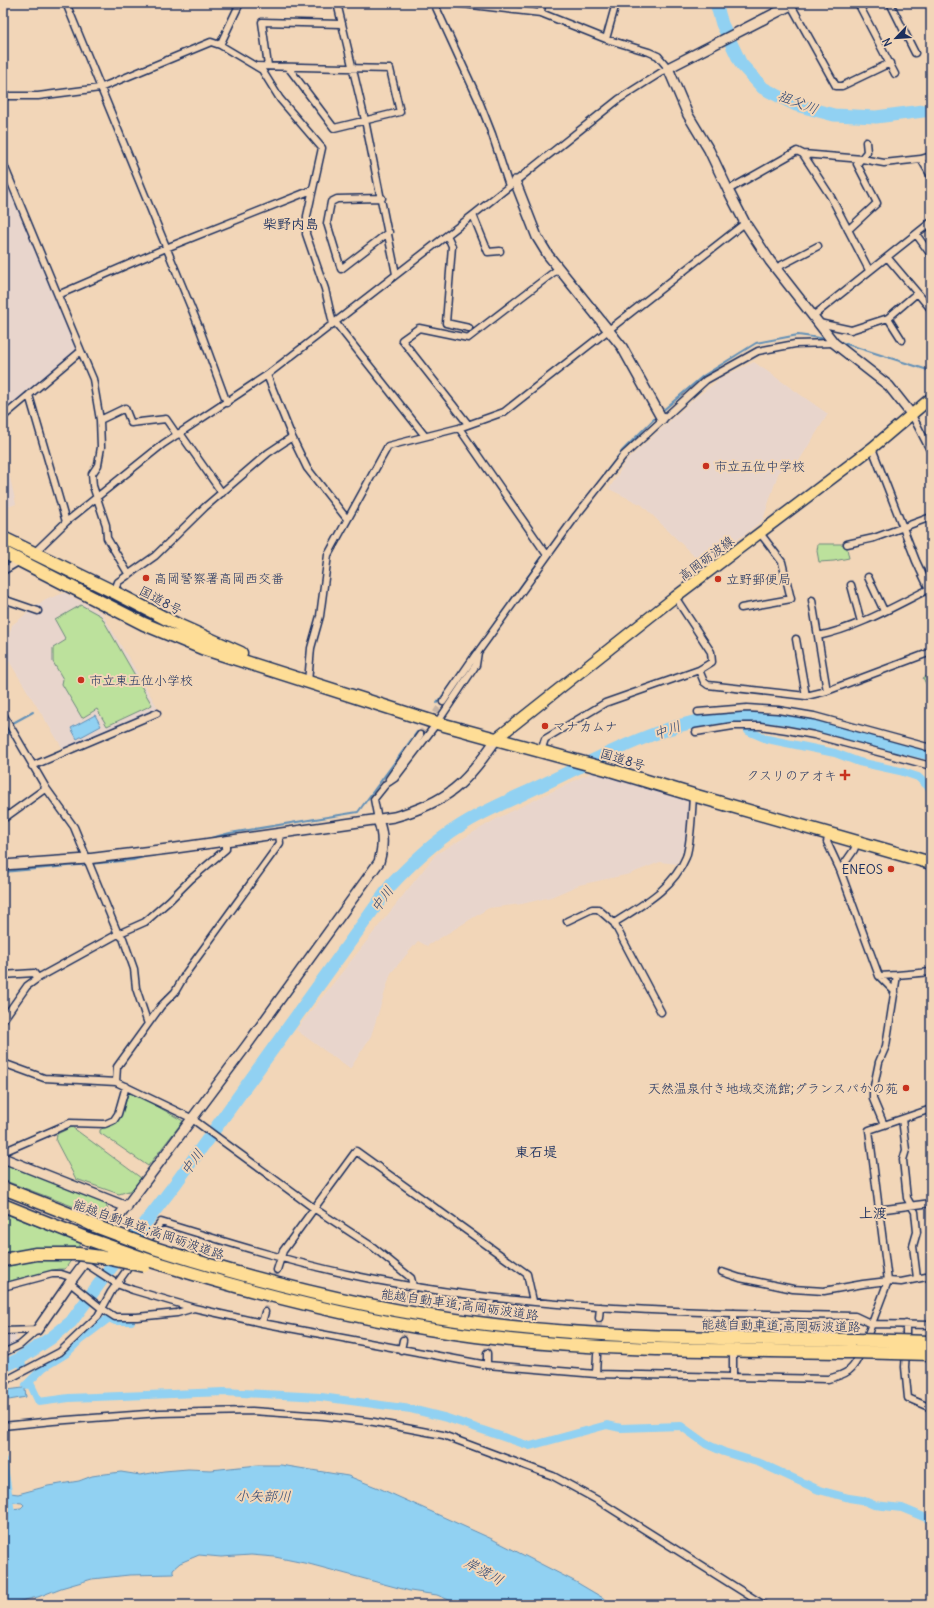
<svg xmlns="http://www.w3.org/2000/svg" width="934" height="1608" font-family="Delius,'Klee One',sans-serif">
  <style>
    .built { fill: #e8d5cc }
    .green { fill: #bce19c; stroke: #6c887d }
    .water { fill: #91d1f2; stroke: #6290b7 }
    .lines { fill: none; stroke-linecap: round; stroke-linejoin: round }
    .stream { stroke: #6290b7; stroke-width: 2 }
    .canal { stroke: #91d1f2; stroke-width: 8 }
    .river { stroke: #91d1f2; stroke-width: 13 }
    .street-tunnel { stroke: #c7b5a6; stroke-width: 6; stroke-dasharray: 6 3; stroke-linecap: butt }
    .street-casing { stroke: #1b2f5e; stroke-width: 9 }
    .secondary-casing { stroke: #1b2f5e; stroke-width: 12 }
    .primary-casing { stroke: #1b2f5e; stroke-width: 13 }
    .highway-casing { stroke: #1b2f5e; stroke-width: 15 }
    .street { stroke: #f2d6b8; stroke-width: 6 }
    .secondary { stroke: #f2d6b8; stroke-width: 9 }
    .primary { stroke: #fedd96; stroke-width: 10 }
    .highway { stroke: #fedd96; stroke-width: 12 }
    .highway-bridge-casing { stroke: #1b2f5e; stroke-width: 15; stroke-linecap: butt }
    .highway-bridge { stroke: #fedd96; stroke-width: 12 }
    .poi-dot { fill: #c8321e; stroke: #f2d6b8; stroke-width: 1.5 }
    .labels { text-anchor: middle; stroke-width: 4; stroke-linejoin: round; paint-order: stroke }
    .poi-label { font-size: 13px; fill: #1b2f5e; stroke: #f2d6b8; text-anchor: start }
    .street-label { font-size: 13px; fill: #1b2f5e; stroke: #f2d6b8 }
    .water-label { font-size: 14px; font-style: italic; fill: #2d4774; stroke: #f2d6b8 }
    .neighbourhood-label { font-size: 14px; font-weight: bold; fill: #1b2f5e; stroke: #f2d6b8 }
  </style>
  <rect width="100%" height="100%" fill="#f2d6b8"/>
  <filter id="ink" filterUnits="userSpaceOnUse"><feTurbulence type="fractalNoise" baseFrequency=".025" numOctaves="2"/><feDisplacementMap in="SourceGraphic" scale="8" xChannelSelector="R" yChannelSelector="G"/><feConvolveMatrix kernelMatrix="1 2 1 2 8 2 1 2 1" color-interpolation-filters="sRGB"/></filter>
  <g filter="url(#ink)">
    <path class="built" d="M3 175 58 302 77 350 3 413Z
      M754 362 828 414 799 461 779 471 763 520 704 566 642 505 609 489 626 461 694 399 724 376Z
      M3 447 16 504 3 509Z
      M65 593 102 613 158 708 63 749 4 653 12 625 44 600Z
      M592 772 691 801 686 842 677 864 660 862 630 874 579 885 551 897 522 904 489 908 427 946 418 941 391 973 371 1036 350 1069 296 1030 436 854 498 818Z
      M16 1335 17 1343 3 1349V1336Z"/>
    <path class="green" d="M818 544H846L849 558 834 561 819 562 817 551Z
      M81 605 101 616 152 705 107 726 97 709 82 718 62 684 63 679 53 662V648L66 640 55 620Z
      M931 673V693L923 678Z
      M134 1093 183 1121 148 1166 100 1133V1130C105 1126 111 1127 115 1124 121 1120 126 1101 128 1094Z
      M72 1127 141 1178 132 1190 119 1194 76 1179 56 1141 57 1134Z
      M3 1163 106 1203 108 1212 104 1218 3 1180Z
      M3 1213 81 1243 78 1249 76 1247 44 1248 3 1255Z
      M44 1259H72L65 1269H58L3 1283V1267Z"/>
    <path class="water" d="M95 715 101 726 77 739 71 728Z
      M25 1385 27 1386 25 1389 26 1397 9 1400 6 1392H8L7 1390 23 1388Z
      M258 1465H281L348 1476 381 1489 492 1539 576 1582 615 1605H461L437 1595 410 1591 309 1564 275 1557 251 1555 221 1557 199 1555 180 1563 173 1569V1573L174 1574 129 1575 92 1579 61 1588 38 1597 3 1605V1521L11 1509 21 1508 24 1505 22 1503 3 1501V1492L18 1494 48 1486 79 1481 92 1476 105 1474 121 1472 140 1475 164 1471 188 1469 211 1470Z"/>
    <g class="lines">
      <path class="stream" d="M837 341 931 371
        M661 412 703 376 756 343 798 335 827 339
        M547 551 622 451 658 415
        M494 624 544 554
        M437 703 456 678
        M13 723 33 712
        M3 735 9 732
        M207 839 230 833 358 812 417 732
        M3 872 133 860 147 856"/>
      <path class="canal" d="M748 715V722
        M748 729V731L767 739 835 753 859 762 900 771 918 777 931 789
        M19 1359 22 1365
        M30 1383 39 1402 69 1398 224 1392 321 1397 411 1409 447 1418 530 1446 607 1425 621 1428 681 1426 706 1444 724 1452 760 1463 819 1490 849 1498 862 1500 874 1505 902 1508 931 1520
        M26 1385 44 1367 67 1353 80 1340 109 1318 115 1321H131
        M3 1395H6
        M3 1460 12 1519"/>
      <path class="river" d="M716 3 722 24 741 64 763 88 796 105 834 115 876 117 931 110
        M3 1367 19 1359 51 1338 71 1322 110 1269 176 1183 391 885C408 867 425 850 445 836 475 814 511 800 544 784 609 753 674 716 748 715 785 715 823 727 858 736 882 743 907 748 931 754"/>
      <path class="street-tunnel" d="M420 735 443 702
        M265 1312 277 1270
        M599 1335V1318
        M403 1340 411 1297
        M487 1353 490 1309"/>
      <g class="street-casing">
        <path id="street" d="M66 3 199 327 227 403
          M337 3 365 120 396 274
          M434 3 479 101 492 134 509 186
          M858 3 895 74
          M890 3 915 53
          M791 5 836 86H842L890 63
          M541 13 542 3
          M606 39 616 3
          M220 45 240 3
          M256 66 390 69 400 112 334 128 288 67
          M268 66 262 22 341 24
          M3 96H38L100 88 211 42 220 45 262 70 280 99 322 148 307 216 306 234 325 289 333 324
          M803 154 831 197 869 270
          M921 159 931 156
          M3 163 81 351 4 416
          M728 190 797 151 803 154 862 159 884 163 921 159 931 176
          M382 198 337 199 331 202 327 223 341 269 389 232
          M473 215 488 252 500 251
          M848 230 877 203 857 164 867 152 866 142
          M916 234 931 255
          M447 235 452 246 446 323 469 328
          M887 257 930 308
          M776 268 818 246
          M58 295 166 248 312 190
          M813 316 931 222
          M888 318 902 340
          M335 322 425 436
          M819 323 851 330 888 318 917 293
          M81 351 93 379 100 420 101 447 98 465 92 474 93 486 106 525 107 538 129 575
          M267 375 292 437 307 468 347 519
          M29 395 66 522
          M912 415 931 452
          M100 420 125 408 131 423 166 419 177 435
          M468 424 402 340 419 328 468 338 554 272
          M459 428 547 555
          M180 433 222 493
          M872 448 916 561 931 593
          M847 544 874 538 931 517
          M33 554 66 522 163 444 267 375 473 215 619 99 668 68 658 56 649 52 606 39 541 13 454 3
          M3 571 20 561
          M868 577 884 611
          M851 585 861 622
          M114 592 118 582 155 556 205 507 268 453 292 437
          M3 599 38 611
          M812 600 827 691
          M741 608 791 599 782 562 760 533
          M818 636C857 628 893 607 929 589
          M796 639 806 696
          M699 670 704 682 708 685 806 696 827 691 931 652
          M308 682 311 648 320 616 328 555 388 446 459 428 504 412 745 223
          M443 702 476 654
          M698 712 747 708 778 710 814 716 931 748
          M3 714 46 788 74 827 118 934 123 938 134 969 136 988 148 1024
          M696 732 733 726H760L787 730 814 735 931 766
          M541 751 545 739 605 703 699 670 712 662 711 652 675 597
          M32 766 157 713
          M389 779 420 735
          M3 819 46 788
          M378 820 374 799 386 784 395 778 437 723 476 665 478 652 576 516 623 456 706 380 758 351 795 344 834 343
          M829 834 827 842 840 870 879 976 897 975
          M840 870 854 850 857 842
          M567 921 592 909H598L614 923
          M3 975 34 973 38 978
          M879 976 895 992
          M661 1012 614 923C642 905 673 889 686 857 691 843 692 811 693 795
          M3 1020 27 986 38 978 118 934 145 922 169 901 191 879 226 849V841
          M3 1063 44 1078 116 1082 191 1118 315 1209 373 1247 411 1278 413 1286 411 1297
          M116 1082 117 1067 161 1006 175 992 186 973 280 843 279 834
          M902 1119 906 1150 903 1160 907 1198 915 1212 917 1232 913 1246 917 1278
          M884 1125 873 1099V1091L879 1062 886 1046 897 975 931 972
          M3 1152 70 1123 105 1124 114 1120 118 1114 126 1086
          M878 1210 931 1203
          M85 1263 117 1284 133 1290 194 1308 262 1323 487 1365 596 1374 828 1379C847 1374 853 1371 861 1352
          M277 1270 283 1251 356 1151 527 1274 533 1301
          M722 1272 740 1278 793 1289 824 1291 863 1284 888 1281 901 1282 931 1276
          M70 1283 101 1308 115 1317H137L177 1313 194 1308
          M3 1287 52 1274H61L73 1278
          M490 1309 491 1298
          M599 1318 600 1307
          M262 1323 265 1312
          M3 1331 37 1330
          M734 1331V1313
          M865 1342 888 1281 869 1130 931 1109
          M906 1343V1324
          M401 1350 403 1340
          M906 1352 905 1367 908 1398 931 1408
          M3 1353 20 1345 37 1330
          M487 1365V1353
          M596 1374 597 1355
          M733 1376V1357
          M3 1382 60 1352 98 1316 111 1292 161 1222C232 1244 303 1266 376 1280 533 1310 695 1313 855 1316L872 1324 931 1325
          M3 1426 53 1421 160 1413 252 1411 324 1416 374 1422 443 1435 553 1476 599 1501 764 1605"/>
      </g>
      <g class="secondary-casing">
        <path id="secondary" d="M795 3 668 68 688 115 709 150 728 190 745 223 770 261 834 343 889 386 912 415
          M515 181 537 237 548 255 622 347 662 419
          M3 865 87 859 176 848 394 817C448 802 467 783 497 738
          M3 1158 127 1207
          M37 1330 73 1278 247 1045 379 862C383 847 384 836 378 820"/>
      </g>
      <g class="primary-casing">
        <path id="primary" d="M497 738 675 597 872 448 931 398"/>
      </g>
      <g class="highway-casing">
        <path id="highway" d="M3 538 114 592 178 625 241 653
          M3 552 144 624 202 648 437 723 610 770 693 795 931 863
          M3 1188 72 1215 95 1226
          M3 1205 88 1239
          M154 1248C260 1282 367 1309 478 1323 603 1339 730 1338 856 1340
          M3 1260 36 1254H78
          M148 1260C256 1294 365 1322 476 1336 601 1352 728 1350 853 1352"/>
      </g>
      <use href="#street" class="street"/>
      <use href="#secondary" class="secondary"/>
      <use href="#primary" class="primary"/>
      <use href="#highway" class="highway"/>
      <g class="highway-bridge-casing">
        <path id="highway-bridge" d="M95 1226 154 1248
          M88 1239 148 1260
          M78 1254 101 1257 144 1266
          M856 1340 931 1342
          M853 1352 931 1354"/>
      </g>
      <use href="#highway-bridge" class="highway-bridge"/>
    </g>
  </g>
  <g class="poi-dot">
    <circle cx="706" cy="466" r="4"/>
    <circle cx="146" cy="578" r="4"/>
    <circle cx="718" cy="579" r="4"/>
    <circle cx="81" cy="680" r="4"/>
    <circle cx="545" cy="726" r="4"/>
    <path d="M843 769h4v4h4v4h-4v4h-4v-4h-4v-4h4z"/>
    <circle cx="891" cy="869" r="4"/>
    <circle cx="906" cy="1088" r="4"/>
  </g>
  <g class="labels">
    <g class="poi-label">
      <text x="714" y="471">市立五位中学校</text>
      <text x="154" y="583">高岡警察署高岡西交番</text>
      <text x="726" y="584">立野郵便局</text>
      <text x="89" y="685">市立東五位小学校</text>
      <text x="553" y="731">マナカムナ</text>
      <text x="837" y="780" text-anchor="end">クスリのアオキ</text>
      <text x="883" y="874" text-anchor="end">ENEOS</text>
      <text x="898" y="1093" text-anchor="end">天然温泉付き地域交流館;グランスパかの苑</text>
    </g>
    <g class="street-label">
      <text transform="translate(706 558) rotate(-37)" y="5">高岡砺波線</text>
      <text transform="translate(161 600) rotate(28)" y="5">国道8号</text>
      <text transform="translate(623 759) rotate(17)" y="5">国道8号</text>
      <text transform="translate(149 1229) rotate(19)" y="5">能越自動車道;高岡砺波道路</text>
      <text transform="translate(460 1304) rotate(8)" y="5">能越自動車道;高岡砺波道路</text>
      <text transform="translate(781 1325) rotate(1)" y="5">能越自動車道;高岡砺波道路</text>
    </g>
    <g class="water-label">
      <text transform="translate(798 102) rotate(21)" y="5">祖父川</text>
      <text transform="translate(667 730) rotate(-20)" y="5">中川</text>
      <text transform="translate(382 899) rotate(-54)" y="5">中川</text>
      <text transform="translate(192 1162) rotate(-54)" y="5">中川</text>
      <text transform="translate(263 1496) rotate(1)" y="5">小矢部川</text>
      <text transform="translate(484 1571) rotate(29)" y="5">岸渡川</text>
    </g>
    <g class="neighbourhood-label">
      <text x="291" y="229">柴野内島</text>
      <text x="536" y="1157">東石堤</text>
      <text x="873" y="1218">上渡</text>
    </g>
  </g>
  <rect width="934" height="1608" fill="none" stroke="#f2d6b8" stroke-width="16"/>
  <rect x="8" y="8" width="918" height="1592" fill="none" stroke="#1b2f5e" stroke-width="1.5" filter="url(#ink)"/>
  <g transform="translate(896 38) rotate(245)" stroke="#f2d6b8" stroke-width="3" paint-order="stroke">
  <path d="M0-3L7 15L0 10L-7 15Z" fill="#1b2f5e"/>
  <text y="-6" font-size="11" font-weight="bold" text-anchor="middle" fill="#1b2f5e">N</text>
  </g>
</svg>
